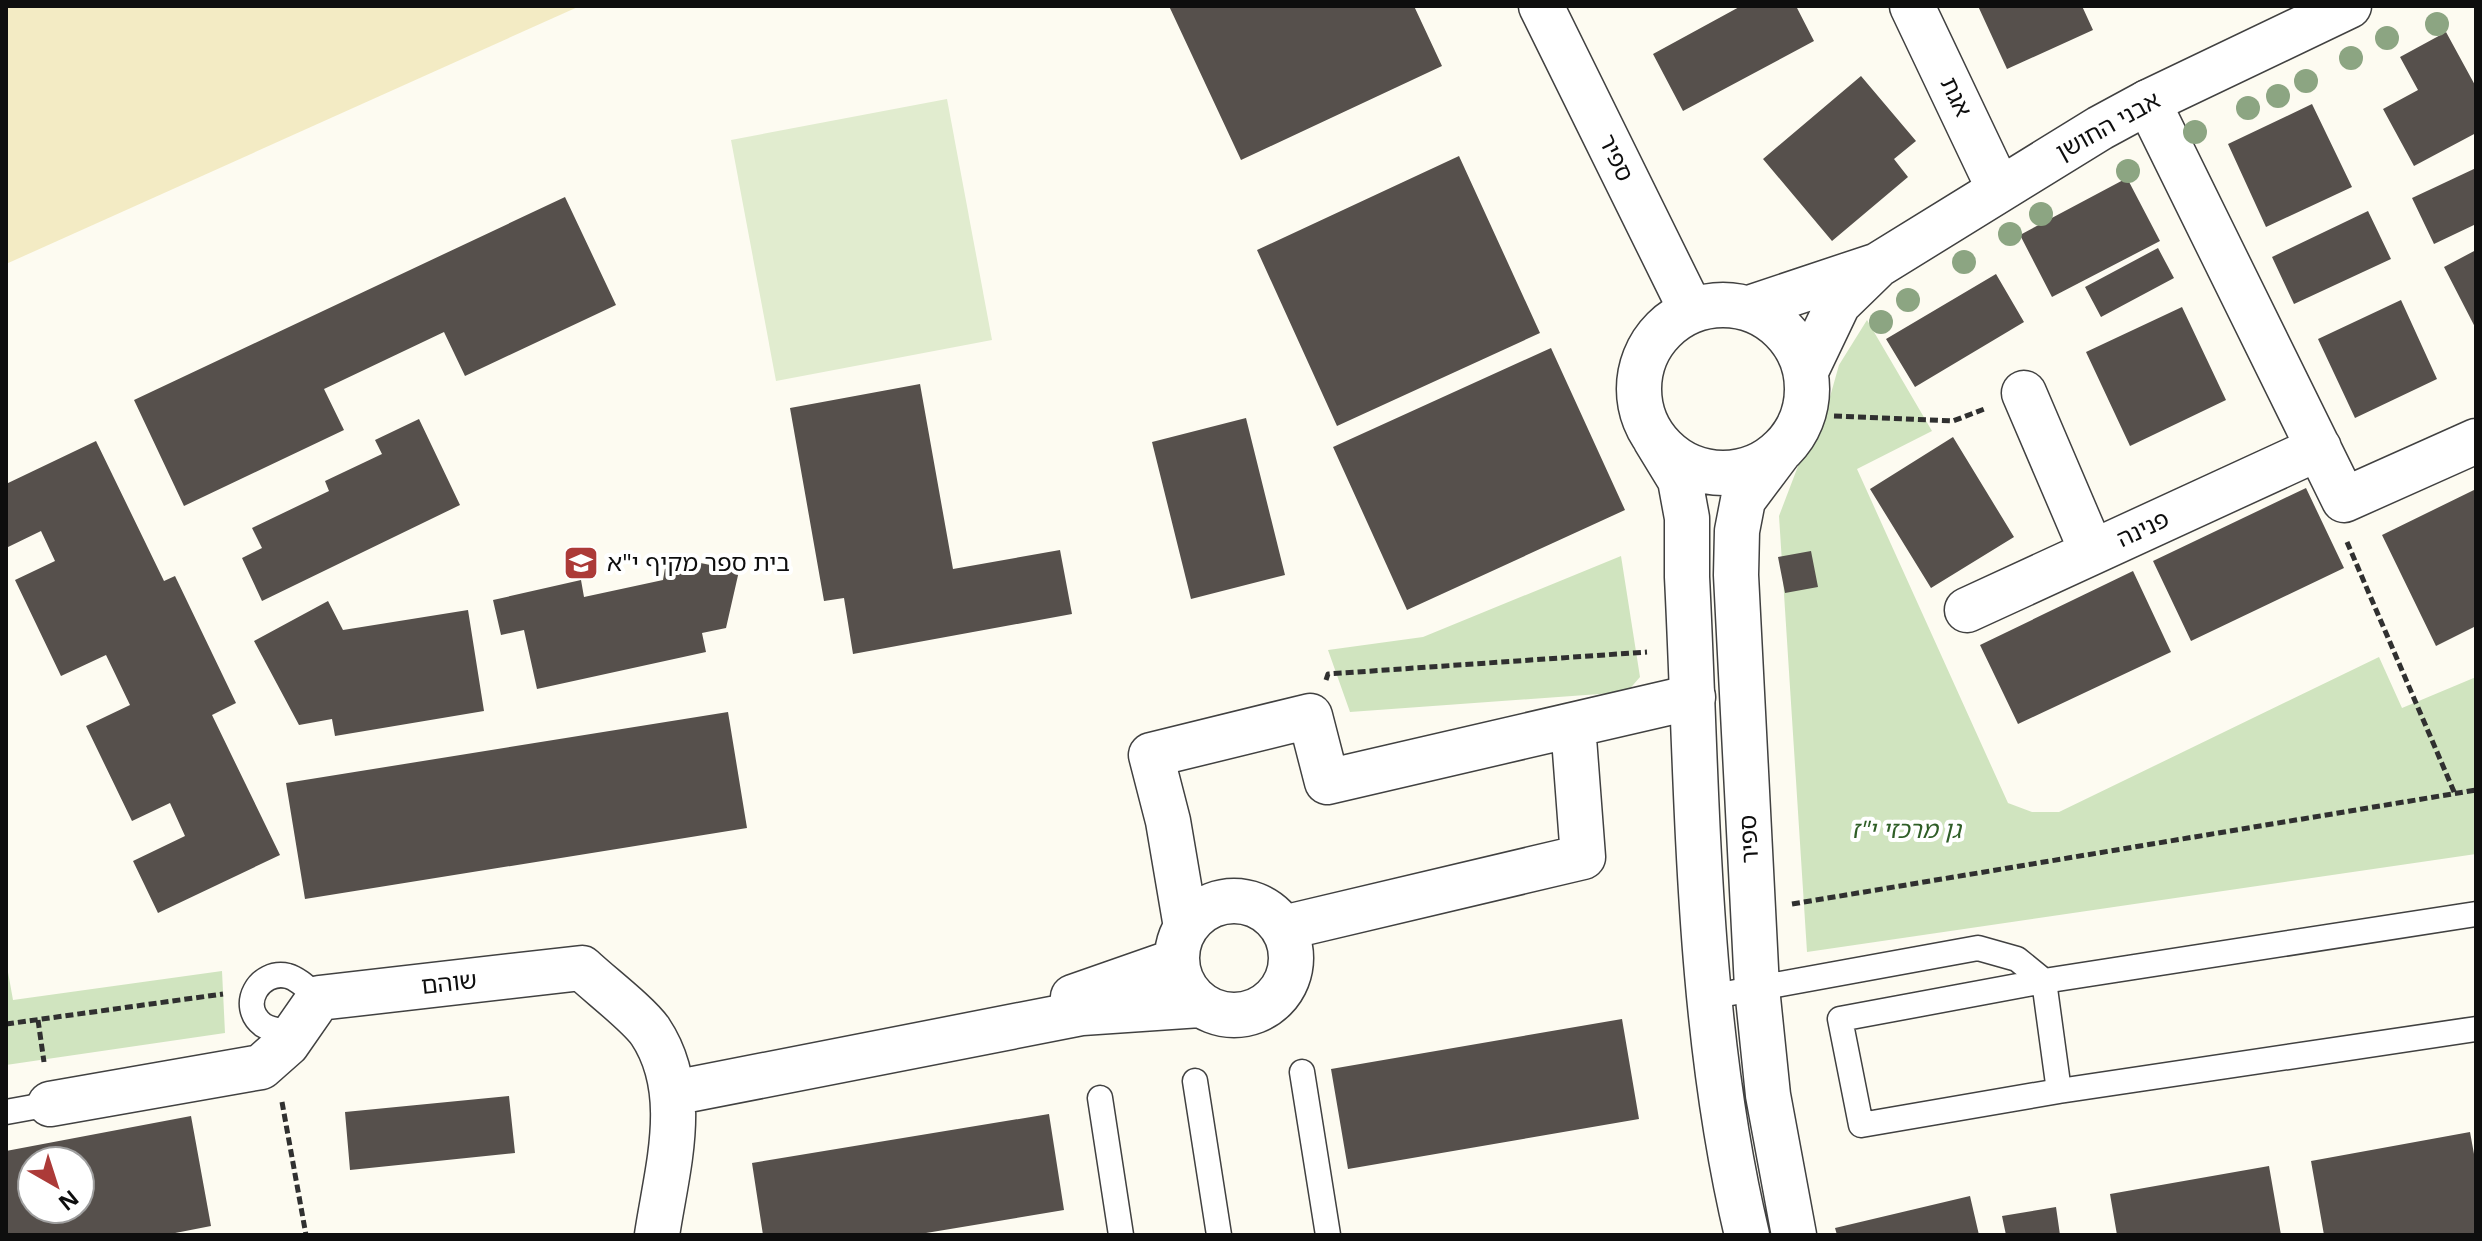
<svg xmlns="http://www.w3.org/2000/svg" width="2482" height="1241" font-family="Georgia,'Noto Sans Hebrew',serif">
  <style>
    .green { fill: #d0e4bf }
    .sand { fill: #f3ebc4 }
    .pitch { fill: #e1eccf }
    .building { fill: #56504c; fill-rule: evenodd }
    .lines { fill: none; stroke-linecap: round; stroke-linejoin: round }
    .service-casing { stroke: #414141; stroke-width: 27 }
    .minor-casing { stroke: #414141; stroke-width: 47 }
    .tertiary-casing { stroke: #414141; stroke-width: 47 }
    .path { stroke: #303030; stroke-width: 5; stroke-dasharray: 8 4; stroke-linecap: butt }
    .service { stroke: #fff; stroke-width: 24 }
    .minor { stroke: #fff; stroke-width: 44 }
    .tertiary { stroke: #fff; stroke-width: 44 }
    .tree { fill: #8ca582 }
    .labels { text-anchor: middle; stroke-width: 8; stroke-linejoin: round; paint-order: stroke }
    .street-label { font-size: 24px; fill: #0e0e0e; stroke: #fff }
    .poi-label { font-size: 24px; fill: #0e0e0e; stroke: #fff; text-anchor: start }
    .park-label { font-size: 24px; font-style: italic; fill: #2f5e27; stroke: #fff }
  </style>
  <rect width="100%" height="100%" fill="#fdfbf1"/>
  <path class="green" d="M1867 320 1932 431 1857 469 2008 803 2032 812H2059L2379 657 2402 708 2476 677V854L1807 952 1779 516 1803 453 1824 418 1839 365Z
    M1621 556 1640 677 1627 692 1350 712 1328 650 1423 637Z
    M6 961 13 1000 222 971 225 1033 6 1065Z"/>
  <path class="sand" d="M6 6H580L6 264Z"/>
  <path class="pitch" d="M947 99 992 340 776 381 731 140Z"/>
  <path class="building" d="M1169 6H1414L1442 66 1241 160Z
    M1741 6H1796L1814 41 1683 111 1653 54Z
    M1978 6H2082L2093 30 2007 69Z
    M2446 32 2476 87V133L2414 166 2383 109 2418 90 2400 57Z
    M1861 76 1916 141 1894 159 1908 177 1832 241 1763 159Z
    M2312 104 2352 187 2266 227 2228 144Z
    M1459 156 1540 333 1337 426 1257 250Z
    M2476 168V224L2434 244 2412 198Z
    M2127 178 2160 241 2052 297 2020 235Z
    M565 197 616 305 465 376 444 332 324 389 344 430 184 506 134 400Z
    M2368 211 2391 259 2294 304 2272 257Z
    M2158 248 2174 278 2101 317 2085 287Z
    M2476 250V329L2444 267Z
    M1996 274 2024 322 1915 387 1886 339Z
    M2401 300 2437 379 2355 418 2318 339Z
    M2182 307 2226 400 2130 446 2086 352Z
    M1551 348 1625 510 1407 610 1333 447Z
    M920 384 953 569 1060 550 1072 614 853 654 844 598 824 601 790 408Z
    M1246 418 1285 575 1191 599 1152 442Z
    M419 419 460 505 262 601 242 558 262 548 252 528 329 491 325 481 382 454 375 440Z
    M1953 437 2014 537 1931 588 1870 489Z
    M96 441 164 581 175 576 236 703 212 715 280 855 158 913 133 861 185 836 170 803 132 821 86 726 130 705 106 655 61 676 15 580 55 561 41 531 6 548V484Z
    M2306 488 2344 568 2191 641 2153 561Z
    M2476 489V626L2436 646 2382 535Z
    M1811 551 1818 587 1785 593 1778 557Z
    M667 556 739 571 726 628 702 633 706 652 537 689 524 630 501 635 493 600 581 580 584 597 663 580Z
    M2133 571 2171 652 2018 724 1980 645Z
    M328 601 343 630 468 610 484 711 335 736 332 719 299 725 254 641Z
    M728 712 747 828 305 899 286 783Z
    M1622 1019 1639 1119 1348 1169 1331 1069Z
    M509 1096 515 1153 350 1170 345 1112Z
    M1049 1114 1064 1210 914 1235H763L752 1163Z
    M191 1116 211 1226 165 1235H6V1151ZM32 1161H80V1209H32Z
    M2470 1132 2476 1165V1235H2324L2311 1161Z
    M2269 1166 2281 1235H2117L2110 1194Z
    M1970 1196 1979 1235H1837L1835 1228Z
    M2056 1207 2060 1235H2006L2002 1216Z"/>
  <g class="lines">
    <g class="service-casing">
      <path id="service" d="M1709 997 1978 948 2017 959 2044 981 2059 1091 1861 1125 1840 1019 2044 981 2476 914
        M294 1033C284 1031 272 1031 263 1025 238 1006 259 969 288 976 299 979 310 991 319 998
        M1302 1072 1328 1235
        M1195 1081 1219 1235
        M2059 1091 2476 1029
        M1100 1098 1121 1235
        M6 1112 50 1104"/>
    </g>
    <g class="minor-casing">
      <path id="minor" d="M1541 6 1691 310
        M1912 6 1999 189
        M2148 102 2344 500 2476 441
        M2024 393 2092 552
        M1967 610 2319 448
        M1177 958a57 57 0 1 1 114 0a57 57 0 1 1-114 0Z
        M1186 927 1168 821 1151 755 1310 716 1327 782 1693 697
        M1283 928 1583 857 1573 725
        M1073 997 1176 961
        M673 1093 1082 1013 1200 1005
        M50 1104 261 1067 287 1044 319 998 582 968C600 985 637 1013 650 1031 691 1092 667 1168 657 1235"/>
    </g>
    <g class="tertiary-casing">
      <path id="tertiary" d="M1639 389a84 84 0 1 1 168 0a84 84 0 1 1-168 0Z
        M1749 308 1878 265 2100 128 2148 102 2349 6
        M1806 371 1838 304 1875 268
        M1655 439 1680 480 1687 518V577C1698 795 1696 1021 1747 1235
        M1779 452 1743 500 1737 531 1736 575 1757 988 1768 1095 1794 1235"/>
    </g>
    <path class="path" d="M1834 416 1953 421 1987 408
      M2347 542 2455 794
      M1326 680 1328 674 1647 652
      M1792 904 2476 790
      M38 1020 44 1062
      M6 1024 223 994
      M282 1102 306 1235
      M1450 1234V1235"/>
    <use href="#service" class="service"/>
    <use href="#minor" class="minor"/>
    <use href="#tertiary" class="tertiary"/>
  </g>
  <g class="tree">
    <circle cx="2437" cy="24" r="12"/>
    <circle cx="2387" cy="38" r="12"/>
    <circle cx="2351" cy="58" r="12"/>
    <circle cx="2306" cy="81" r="12"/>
    <circle cx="2278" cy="96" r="12"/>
    <circle cx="2248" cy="108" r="12"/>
    <circle cx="2195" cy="132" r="12"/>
    <circle cx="2128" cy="171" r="12"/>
    <circle cx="2041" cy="214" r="12"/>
    <circle cx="2010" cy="234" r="12"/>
    <circle cx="1964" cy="262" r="12"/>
    <circle cx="1908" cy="300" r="12"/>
    <circle cx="1881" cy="322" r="12"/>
  </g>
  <defs>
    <g id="school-square" transform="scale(1.8)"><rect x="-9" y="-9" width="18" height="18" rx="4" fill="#ac3a38" stroke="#fff"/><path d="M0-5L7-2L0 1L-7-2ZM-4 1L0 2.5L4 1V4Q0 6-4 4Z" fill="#fff"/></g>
  </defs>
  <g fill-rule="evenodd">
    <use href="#school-square" x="581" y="563"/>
  </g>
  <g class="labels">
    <g class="street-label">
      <text transform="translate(1956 97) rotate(64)" y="8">אגת</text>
      <text transform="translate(2108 126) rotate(-29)" y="8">אבני החושן</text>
      <text transform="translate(1616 158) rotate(64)" y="8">ספיר</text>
      <text transform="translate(2143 529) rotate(-25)" y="8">פנינה</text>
      <text transform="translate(1749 839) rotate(-93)" y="8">ספיר</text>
      <text transform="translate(449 983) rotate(-6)" y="8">שוהם</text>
    </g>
    <g class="poi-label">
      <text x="607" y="571">בית ספר מקיף י"א</text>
    </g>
    <g class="park-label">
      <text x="1906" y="838">גן מרכזי י"ז</text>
    </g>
  </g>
  <rect width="2482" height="1241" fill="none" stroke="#0e0e0e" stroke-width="16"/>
  <g transform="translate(56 1185) rotate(141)"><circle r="38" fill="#ffffff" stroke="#9f9f9f" stroke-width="2"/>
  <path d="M0-6L14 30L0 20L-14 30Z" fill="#ac3a38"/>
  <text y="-12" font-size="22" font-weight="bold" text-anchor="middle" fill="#0e0e0e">N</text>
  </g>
</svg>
